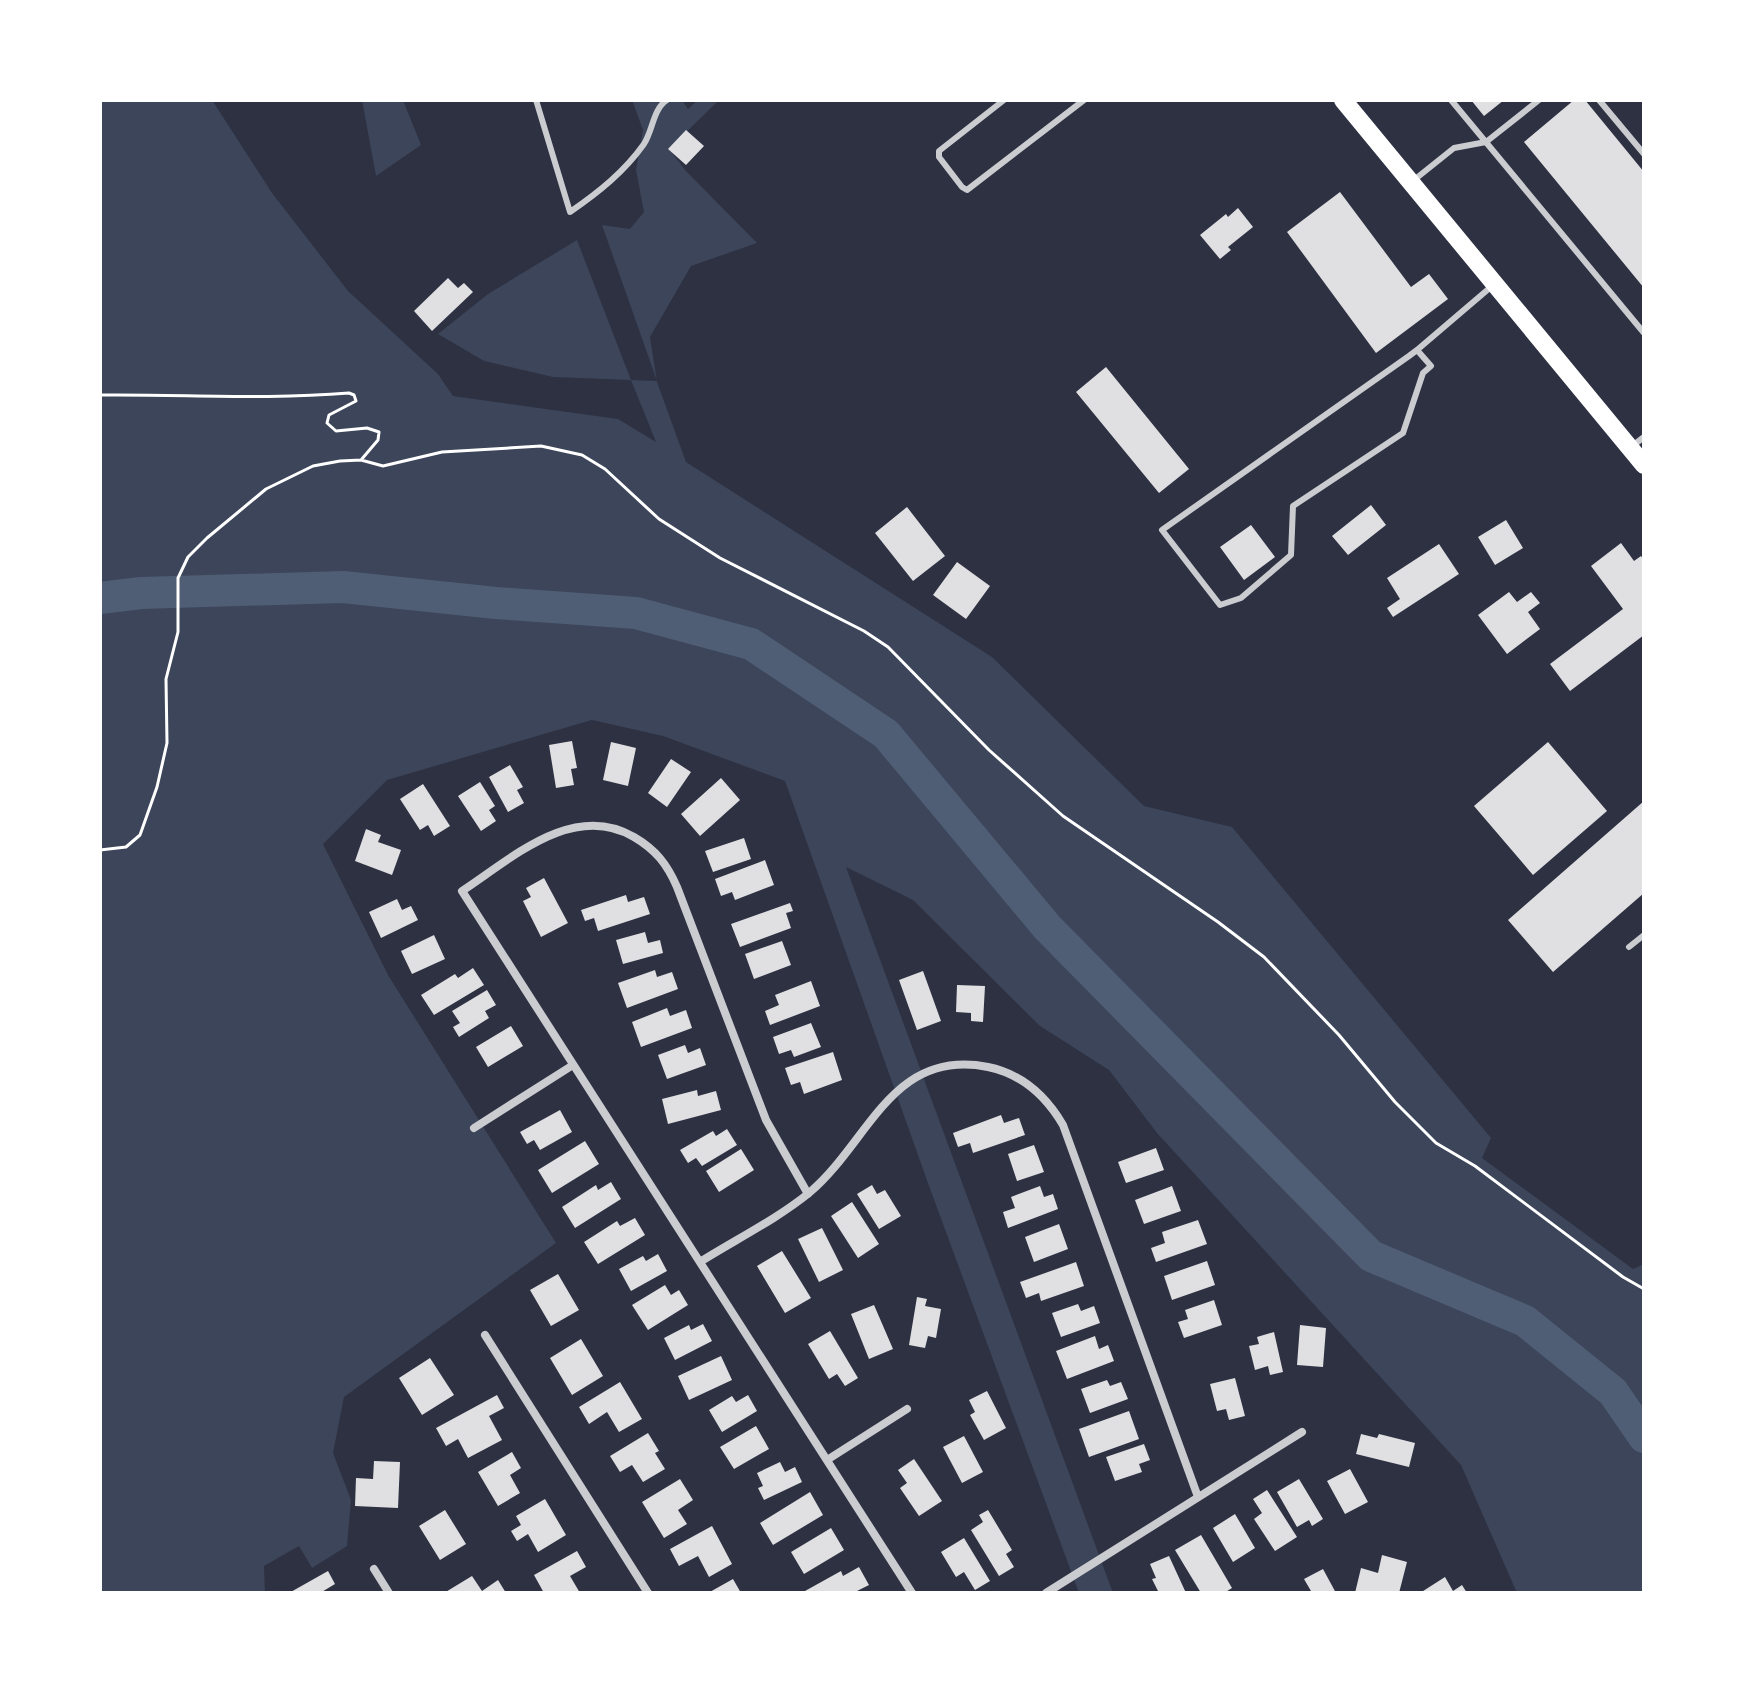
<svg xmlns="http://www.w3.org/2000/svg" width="1744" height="1693" font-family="Quicksand,sans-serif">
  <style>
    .green { fill: #3c4559 }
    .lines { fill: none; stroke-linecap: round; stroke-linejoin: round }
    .river { stroke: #4f5d75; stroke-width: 32 }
    .building { fill: #e0e0e3 }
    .path { stroke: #fff; stroke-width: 3 }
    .service { stroke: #caccd0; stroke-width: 6 }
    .minor { stroke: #caccd0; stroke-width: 8 }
    .primary { stroke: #fff; stroke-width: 18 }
  </style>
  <rect width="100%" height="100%" fill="#2d3142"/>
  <path class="green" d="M100 100H212L272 193 348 291 438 374 453 396 618 419 656 442 631 380 553 377 484 361 438 334 488 294 577 240 631 380 657 381 602 225 630 229 644 212 636 170 643 130 632 100H682L688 109 698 100H719L669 149 686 171 757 243 691 266 650 337 657 382 686 462 992 657 1144 806 1232 827 1491 1138 1482 1158 1633 1269 1644 1264V1593H1517L1461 1465 1157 1133 1109 1070 1040 1026 913 900 846 867 1113 1593H1079L929 1186 785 781 663 736 592 720 387 780 323 844 388 975 556 1243 344 1397 333 1453 351 1500 347 1546 312 1568 299 1546 264 1566 265 1593H100Z
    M362 100H403L421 145 376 176Z"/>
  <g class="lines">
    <path class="river" d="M100 598 141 593 343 587 496 603 636 613 751 644 886 734 1047 927 1371 1256 1525 1321 1613 1392 1644 1437"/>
  </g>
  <path class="building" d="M1471 100H1504L1484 116Z
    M1574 100H1585L1644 172V288L1524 142Z
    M686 130 704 146 686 165 668 149Z
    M1340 192 1411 287 1429 274 1448 299 1376 353 1287 232Z
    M1238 208 1253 227 1228 247 1231 250 1220 259 1200 235 1226 214 1228 217Z
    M448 278 458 288 464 283 473 292 432 331 414 311Z
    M1106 367 1189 469 1159 493 1076 392Z
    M1371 505 1386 525 1348 555 1332 536Z
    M907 507 945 556 913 581 875 533Z
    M1506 520 1523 548 1495 565 1478 537Z
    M1251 525 1275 557 1244 580 1220 547Z
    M1621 543 1634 561 1641 556 1644 560V635L1570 691 1550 664 1623 609 1591 566Z
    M1439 544 1459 574 1393 617 1387 608 1400 599 1387 578Z
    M957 562 990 586 966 619 933 595Z
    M1509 592 1517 602 1531 592 1540 603 1528 612 1540 629 1507 654 1478 615Z
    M572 741 577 768 571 769 574 785 556 788 549 745Z
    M611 742 636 748 628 786 603 780Z
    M1548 742 1607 811 1533 875 1474 806Z
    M671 759 691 772 667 807 648 793Z
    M510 765 523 787 517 790 524 803 508 812 489 777Z
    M721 778 740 800 700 836 681 814Z
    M480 782 495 806 489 810 496 821 481 831 458 796Z
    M423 784 450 826 434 836 428 825 420 830 400 799Z
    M1644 801V893L1553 972 1508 920Z
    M366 829 381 835 378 842 401 850 392 875 355 861Z
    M744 838 751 859 713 872 705 851Z
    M765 860 774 885 735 900 732 892 721 896 715 879Z
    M544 878 568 923 541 937 523 901 531 897 526 888Z
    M626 895 628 902 644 897 650 914 598 931 594 918 585 921 581 910Z
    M397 899 402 910 411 906 418 920 381 938 369 912Z
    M790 903 793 911 786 913 791 928 740 947 731 924Z
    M645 932 648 943 660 940 663 953 623 964 616 940Z
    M434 935 445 959 412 974 401 951Z
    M782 941 791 965 754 979 745 954Z
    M473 968 484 985 434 1015 421 995 455 974 458 978Z
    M655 970 657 977 672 972 678 989 627 1008 618 983Z
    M923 971 941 1021 917 1030 899 980Z
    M811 981 820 1006 770 1025 765 1011 779 1005 775 995Z
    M957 985 985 986 983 1022 971 1021V1013L956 1012Z
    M487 990 496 1005 485 1011 489 1018 459 1037 453 1027 460 1023 452 1011Z
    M667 1008 670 1016 686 1010 692 1028 641 1047 632 1022Z
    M811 1023 821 1047 794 1057 791 1050 779 1054 773 1037Z
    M511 1026 523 1046 488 1067 476 1047Z
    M685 1045 688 1053 700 1048 706 1065 667 1079 658 1055Z
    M833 1052 842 1080 804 1094 800 1082 791 1085 785 1068Z
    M697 1090 698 1096 716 1091 721 1110 668 1124 662 1099Z
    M560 1110 572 1132 540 1150 534 1140 527 1144 520 1132Z
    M1001 1115 1004 1123 1019 1118 1025 1135 973 1153 970 1143 958 1147 953 1133Z
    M727 1129 737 1145 702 1166 696 1158 688 1163 680 1150 713 1131 716 1136Z
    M585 1141 599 1164 552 1193 538 1170Z
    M1034 1145 1044 1172 1017 1181 1008 1154Z
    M1156 1148 1164 1170 1126 1183 1118 1162Z
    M741 1149 754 1170 719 1192 706 1171Z
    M611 1182 621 1199 575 1228 562 1207 596 1185 598 1190Z
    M872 1185 877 1194 885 1190 901 1216 879 1229 857 1194Z
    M1040 1186 1044 1197 1053 1194 1058 1209 1008 1228 1003 1212 1015 1208 1011 1197Z
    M1172 1186 1181 1211 1144 1224 1135 1200Z
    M852 1202 879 1244 858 1258 831 1216Z
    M635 1218 645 1235 598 1264 584 1242 617 1221 620 1226Z
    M1198 1220 1207 1244 1156 1262 1151 1248 1165 1243 1162 1232Z
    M1059 1224 1068 1249 1034 1262 1025 1237Z
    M822 1228 843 1270 819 1282 798 1239Z
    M782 1251 811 1298 785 1313 757 1266Z
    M658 1254 667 1271 631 1291 619 1269 643 1256 646 1261Z
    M1207 1261 1215 1285 1172 1300 1164 1276Z
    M1076 1262 1084 1286 1041 1301 1039 1293 1026 1298 1020 1282Z
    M558 1274 579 1310 551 1326 530 1290Z
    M665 1285 671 1295 679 1290 688 1305 648 1330 632 1305Z
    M917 1297 927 1299 925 1306 941 1309 936 1338 928 1336 925 1348 909 1345Z
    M1214 1300 1222 1325 1184 1338 1178 1322 1188 1319 1185 1310Z
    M1078 1304 1081 1311 1094 1306 1100 1323 1061 1337 1052 1313Z
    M874 1305 893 1349 869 1359 851 1314Z
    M703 1324 712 1341 675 1360 664 1338 689 1325 691 1330Z
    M1300 1325 1326 1328 1323 1367 1297 1365Z
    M830 1331 858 1378 845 1386 837 1374 829 1379 808 1344Z
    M1274 1332 1283 1372 1270 1375 1268 1366 1255 1370 1249 1346 1259 1344 1257 1337Z
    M1095 1336 1099 1349 1108 1345 1114 1361 1067 1379 1056 1351Z
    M581 1339 603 1376 572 1395 550 1358Z
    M721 1356 732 1380 689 1400 678 1376Z
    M430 1358 454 1395 422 1415 399 1378Z
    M1235 1378 1245 1416 1229 1420 1226 1409 1217 1411 1210 1384Z
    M1107 1380 1110 1386 1121 1382 1128 1399 1090 1413 1081 1389Z
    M620 1382 642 1419 619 1432 607 1412 589 1424 579 1407Z
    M987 1391 1006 1428 984 1440 970 1415 975 1412 969 1400Z
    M497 1395 504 1408 489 1416 502 1440 468 1458 458 1439 446 1446 436 1428Z
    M748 1395 757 1411 722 1432 709 1410 732 1396 736 1402Z
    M1129 1411 1139 1439 1089 1457 1079 1429Z
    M756 1426 769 1449 734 1469 720 1447Z
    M648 1433 659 1451 655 1453 665 1469 643 1482 632 1465 620 1472 610 1456Z
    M1361 1434 1377 1438 1379 1434 1415 1443 1409 1467 1356 1454Z
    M964 1436 983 1472 962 1483 943 1447Z
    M1144 1444 1150 1460 1139 1464 1142 1472 1115 1481 1106 1457Z
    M512 1452 521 1468 510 1475 520 1493 498 1506 478 1472Z
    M914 1459 942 1501 919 1516 900 1488 907 1483 898 1470Z
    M374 1461 400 1462 398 1508 355 1506 356 1478 373 1479Z
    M780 1462 785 1472 795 1467 802 1482 764 1500 758 1488 763 1486 757 1473Z
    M1350 1469 1368 1502 1345 1514 1327 1481Z
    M680 1479 693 1500 678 1510 687 1524 664 1538 642 1502Z
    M1299 1479 1323 1519 1312 1526 1309 1520 1297 1527 1277 1492Z
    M1267 1490 1297 1537 1275 1551 1254 1519 1262 1513 1253 1499Z
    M810 1492 823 1515 773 1545 760 1523Z
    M545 1499 566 1535 538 1552 528 1534 517 1541 511 1531 521 1525 516 1516Z
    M445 1510 466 1544 440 1560 419 1526Z
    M988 1510 1012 1550 1006 1554 1014 1567 999 1576 971 1530 983 1522 979 1515Z
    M1235 1514 1255 1548 1233 1562 1213 1528Z
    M712 1526 732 1564 709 1577 698 1556 679 1566 670 1549Z
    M831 1528 844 1550 804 1574 791 1552Z
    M1201 1535 1232 1588 1224 1593H1201L1175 1550Z
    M964 1538 990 1581 975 1590 964 1572 956 1577 941 1552Z
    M577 1551 586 1567 570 1576 580 1593H544L534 1575Z
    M1382 1555 1407 1562 1399 1593H1355L1361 1568 1378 1573Z
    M1169 1556 1186 1593H1159L1152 1579 1156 1578 1150 1564Z
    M859 1567 869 1585 853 1593H806L805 1591 841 1571 843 1576Z
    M1323 1569 1336 1593H1307L1311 1591 1304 1579Z
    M328 1571 335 1584 320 1593H289Z
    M472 1576 482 1591 498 1580 506 1593H444Z
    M1445 1577 1453 1591 1462 1585 1467 1593H1420Z
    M733 1579 741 1593H708Z"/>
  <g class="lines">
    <path class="path" d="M100 395C183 394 266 400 349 393L354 395 356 401 329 415 327 423 336 431 367 428 379 432 378 440 361 460
      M100 850 126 847 140 835 157 787 167 743 166 679 178 632V578L188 557 207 538 266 489 313 466 340 461 361 460 383 466 442 452 541 446 582 455 605 469 659 519 720 558 864 631 888 647 989 750 1063 816 1218 922 1264 957 1339 1035 1395 1102 1436 1143 1475 1166 1623 1277 1644 1289"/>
    <path class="service" d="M536 100 570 212C599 192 624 172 644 144 653 130 653 109 667 100
      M1004 100 939 151V157L962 187 967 190 1084 100
      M1451 100 1644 333
      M1599 100 1644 154
      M1414 180 1454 148 1486 142 1539 100
      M1417 350 1431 366 1423 373 1403 433 1293 506 1291 555 1241 598 1220 605 1162 530 1409 356 1417 350 1492 286
      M1631 447 1644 437
      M1629 947 1644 935"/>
    <path class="minor" d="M474 1128 573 1065
      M808 1194 766 1120 677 887C667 864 656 850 634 837 573 801 511 859 462 891L912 1593
      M700 1262C735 1240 777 1219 809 1193 869 1143 891 1048 988 1067 1022 1074 1046 1096 1063 1125L1198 1497
      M485 1335 648 1593
      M827 1460 907 1409
      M374 1569 389 1593
      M1046 1593 1302 1432"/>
    <path class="primary" d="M1343 100 1644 465"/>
  </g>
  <rect width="1744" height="1693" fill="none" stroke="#ffffff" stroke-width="204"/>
</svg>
